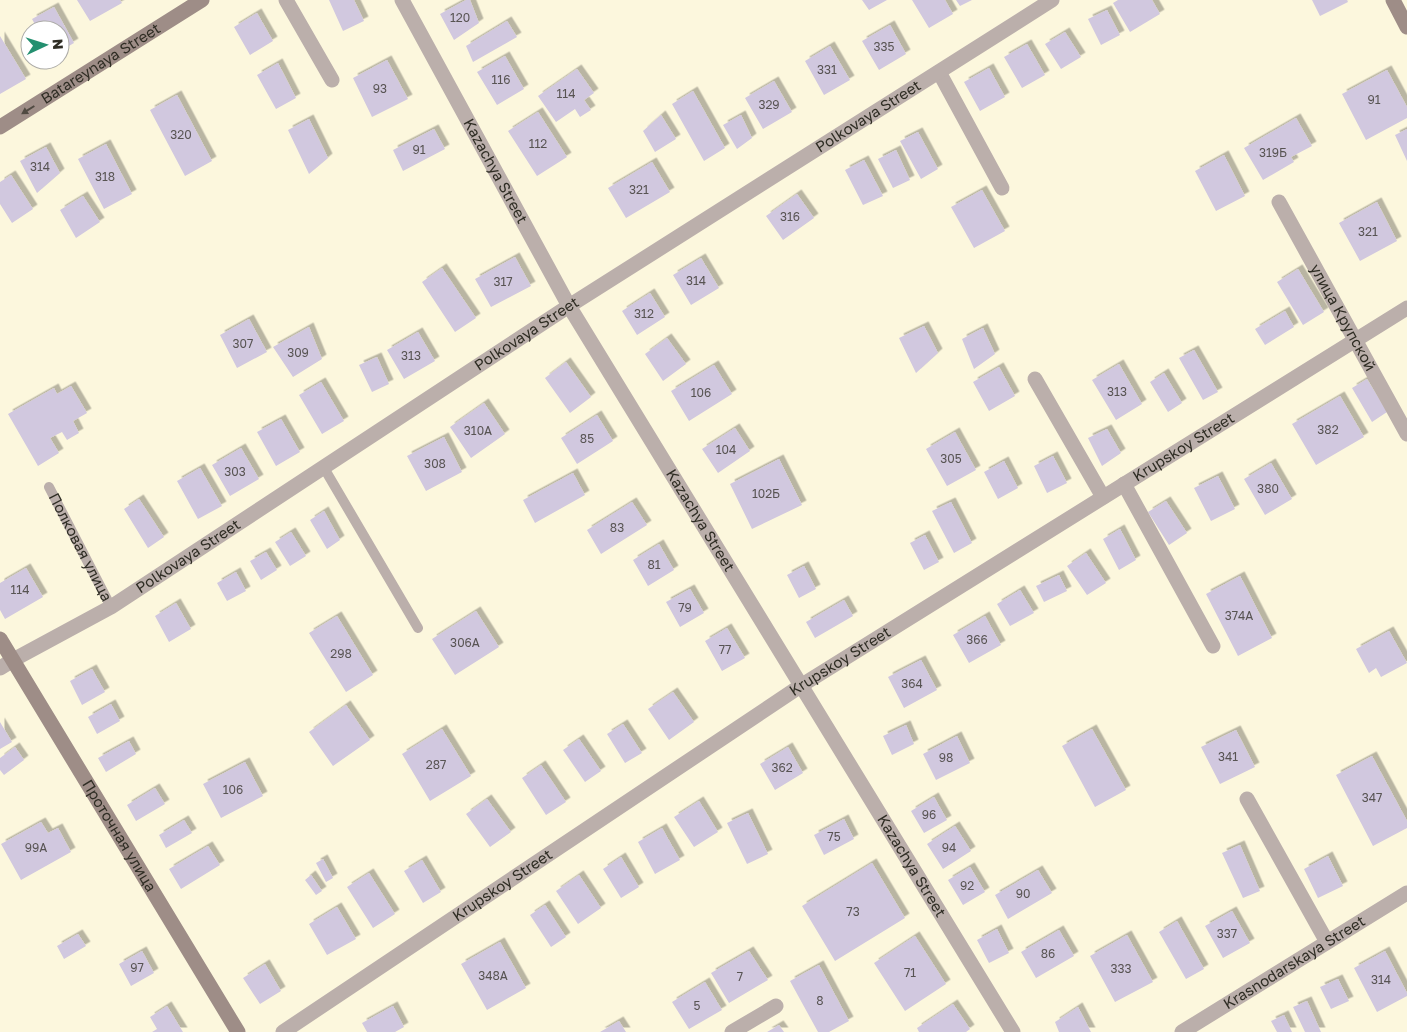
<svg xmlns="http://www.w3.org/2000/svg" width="1407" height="1032" font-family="'Golos Text',sans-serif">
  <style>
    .building { fill: #d1c8df; filter: url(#shadow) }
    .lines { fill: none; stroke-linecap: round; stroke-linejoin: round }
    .lane { stroke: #bbafab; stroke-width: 10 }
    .street { stroke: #bbafab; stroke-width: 15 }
    .secondary { stroke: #9e8d87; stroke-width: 15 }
    .oneway { fill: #504a42 }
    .labels { text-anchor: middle; stroke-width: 5; stroke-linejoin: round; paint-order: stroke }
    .number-label { font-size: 12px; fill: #585453 }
    .street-label { font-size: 15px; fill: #2f2d24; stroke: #fff }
  </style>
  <defs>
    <filter id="shadow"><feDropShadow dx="4.5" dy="-4.5" stdDeviation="0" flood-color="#0004"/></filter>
  </defs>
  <rect width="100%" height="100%" fill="#fcf7dd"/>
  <path class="building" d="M77 0H120L122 3 90 21Z
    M329 0H354L364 21 343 31Z
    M466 0H470L479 23 454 40 440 14Z
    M862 0H887L869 10Z
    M912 0H945L953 14 929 28Z
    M956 0H972L960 6Z
    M1118 0H1152L1160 14 1130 32 1113 3Z
    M1312 0H1347L1348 2 1320 16Z
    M54 7 74 43 60 51V30H38L32 19Z
    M1107 10 1120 35 1101 45 1088 19Z
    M257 13 273 41 250 55 234 27Z
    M507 21 517 37 473 62 466 46Z
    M890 25 906 54 879 70 862 41Z
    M1065 32 1081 57 1061 69 1045 44Z
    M0 36 26 79 0 94Z
    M1027 44 1045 75 1022 88 1004 57Z
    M830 46 850 80 824 95 805 61Z
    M505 56 524 89 497 105 477 72Z
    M387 60 408 99 372 117 353 78Z
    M278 63 296 98 276 109 257 75Z
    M989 68 1005 97 980 111 964 82Z
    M577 69 594 93 584 100 591 110 580 117 575 109 556 122 538 96Z
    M1387 70 1407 107V118L1366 140 1342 94Z
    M774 81 792 112 763 129 745 98Z
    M693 91 725 148 704 161 672 104Z
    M177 95 212 161 185 176 150 110Z
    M538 112 567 157 537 176 508 131Z
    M661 115 676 139 655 152 643 131Z
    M741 115 752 138 737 149 723 125Z
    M1296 118 1312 146 1291 157 1294 162 1263 180 1244 148Z
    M309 119 328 158 309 174 288 130Z
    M434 129 445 149 403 171 393 150Z
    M1407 129V161L1395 135Z
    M918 132 938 169 921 179 900 141Z
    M106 144 132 194 104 209 78 159Z
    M46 147 60 173 37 193 20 161Z
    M896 150 910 180 893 188 878 159Z
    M1224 155 1245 196 1216 211 1195 171Z
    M864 160 883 196 863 205 845 170Z
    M652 162 670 192 626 218 608 188Z
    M11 175 33 209 12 223 0 204V182Z
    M982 190 1005 231 974 248 951 207Z
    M797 194 814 218 783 240 766 216Z
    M83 196 100 222 76 238 60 210Z
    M1377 202 1397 241 1360 261 1339 223Z
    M515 257 531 286 491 307 475 279Z
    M701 258 719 288 691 305 673 275Z
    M442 268 476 318 455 332 422 282Z
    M1298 269 1324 312 1303 325 1277 282Z
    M650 293 665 317 637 335 622 311Z
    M1285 311 1294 327 1265 345 1255 329Z
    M249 319 267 352 237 368 220 335Z
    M924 326 938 353 916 373 899 338Z
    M309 327 322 359 293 377 273 347Z
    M983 328 995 354 974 369 962 339Z
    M418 332 435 361 404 379 387 350Z
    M667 338 686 364 663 381 645 354Z
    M1194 350 1218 392 1203 400 1179 358Z
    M377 357 389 384 372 392 359 365Z
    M566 362 591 397 570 413 545 378Z
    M1119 364 1142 404 1116 420 1092 380Z
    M714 365 732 394 689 421 671 391Z
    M999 367 1015 396 989 411 973 382Z
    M1164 373 1182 403 1168 412 1150 382Z
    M1367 379 1387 412 1372 422 1352 388Z
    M321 382 344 421 322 434 299 395Z
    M71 386 87 413 73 421 79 433 67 440 62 432 50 438 59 453 38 466 8 414 54 388 57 394Z
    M1340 396 1364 437 1316 465 1292 424Z
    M484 403 505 434 471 458 450 427Z
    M597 415 613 441 577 464 561 438Z
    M281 419 300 452 276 466 257 432Z
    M735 428 750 451 718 473 702 449Z
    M1107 429 1121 453 1102 466 1088 438Z
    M955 432 976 470 947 486 926 449Z
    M444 437 462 472 426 491 407 456Z
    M241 448 259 479 230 496 212 465Z
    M1053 456 1067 483 1047 493 1034 466Z
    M779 459 802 505 752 529 730 484Z
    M1004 461 1018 488 998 499 984 472Z
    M1271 463 1292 499 1265 515 1244 479Z
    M200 468 222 506 198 519 177 481Z
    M573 473 585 495 535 523 523 500Z
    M1218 476 1235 509 1211 521 1194 488Z
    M139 499 164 537 148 548 124 509Z
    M1166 501 1187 533 1169 545 1148 512Z
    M632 502 647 525 601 554 587 530Z
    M951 502 972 543 954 553 932 511Z
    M324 511 340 540 327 549 310 520Z
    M1120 529 1136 560 1119 570 1103 539Z
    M291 532 306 556 290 566 275 542Z
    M925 535 939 562 924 570 910 543Z
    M659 544 674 570 648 586 633 560Z
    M266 552 277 570 261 580 250 561Z
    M1086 553 1106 583 1087 595 1067 566Z
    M804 566 816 589 799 598 787 575Z
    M26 568 43 597 5 619 0 610V583Z
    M236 572 246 591 227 601 217 583Z
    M1059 575 1067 591 1044 602 1036 586Z
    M1240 576 1272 638 1238 656 1206 594Z
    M690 589 704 613 680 627 666 602Z
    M1020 590 1034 613 1010 626 997 604Z
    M844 600 853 616 815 638 806 622Z
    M176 603 191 629 169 642 155 616Z
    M476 611 499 647 455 675 432 639Z
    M337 616 373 675 346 692 309 633Z
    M985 616 1001 645 969 663 953 635Z
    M727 628 745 658 722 671 705 641Z
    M1389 631 1407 663 1381 677 1376 668 1369 673 1356 649Z
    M921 660 937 690 904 708 888 677Z
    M92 669 105 692 82 705 70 681Z
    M673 692 694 722 669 740 648 709Z
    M111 704 120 721 97 734 88 717Z
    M346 705 370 740 333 766 309 732Z
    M0 722 12 742 0 749Z
    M623 724 642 753 625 763 607 734Z
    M906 725 914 744 892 755 883 736Z
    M442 729 471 776 430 801 402 754Z
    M1092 729 1126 790 1095 807 1062 746Z
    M1236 730 1255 767 1220 784 1201 747Z
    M957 736 970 763 936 780 923 754Z
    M579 739 601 771 585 782 563 750Z
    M129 741 136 754 106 772 98 758Z
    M15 747 24 760 4 775 0 770V758Z
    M788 747 803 773 775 790 760 764Z
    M1372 756 1407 821V828L1373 846 1336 775Z
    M245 762 263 796 221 818 203 784Z
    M541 765 566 802 546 815 522 778Z
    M155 788 165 804 136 821 127 805Z
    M934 797 947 820 924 833 911 811Z
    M487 799 511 832 490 847 466 814Z
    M699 801 718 832 694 847 674 817Z
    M748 813 768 854 747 864 727 823Z
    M844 819 854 839 824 855 814 835Z
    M184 820 192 833 166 848 159 835Z
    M41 822 48 833 58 828 71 852 21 880 1 844Z
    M955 826 971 851 943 869 927 844Z
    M662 828 680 860 655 874 638 842Z
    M1240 845 1260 891 1243 898 1222 853Z
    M208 846 220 865 181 889 169 869Z
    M1328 856 1343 886 1318 898 1304 869Z
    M621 857 639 887 621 898 603 869Z
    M323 859 333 878 326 882 316 863Z
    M422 860 441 892 423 903 404 871Z
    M872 863 905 918 835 961 802 906Z
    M970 867 985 892 963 905 948 880Z
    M1038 870 1052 893 1008 919 995 895Z
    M369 873 395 914 373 928 347 887Z
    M311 875 322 891 316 895 305 880Z
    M579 875 601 908 578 924 556 891Z
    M545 905 566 937 551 947 530 915Z
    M337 907 356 939 327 955 309 924Z
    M1232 911 1250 943 1223 958 1205 926Z
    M1177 921 1204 969 1186 979 1159 932Z
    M997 929 1009 953 989 963 977 940Z
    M1059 930 1074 956 1036 978 1021 952Z
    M78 934 86 946 64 959 57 946Z
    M1127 935 1153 982 1115 1002 1090 956Z
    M915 936 946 984 905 1011 874 963Z
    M500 942 526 988 487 1010 461 964Z
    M142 951 154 973 131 986 119 964Z
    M749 951 768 980 729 1003 711 973Z
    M1385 951 1407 993V996L1377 1012 1354 968Z
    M265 964 281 991 260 1004 243 978Z
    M819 965 849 1021 829 1032H818L790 981Z
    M1338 979 1349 1001 1331 1009 1320 987Z
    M705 982 722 1010 689 1029 672 1002Z
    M1307 1001 1321 1032H1305L1293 1007Z
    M953 1004 970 1029 966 1032H919L917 1028Z
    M167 1006 183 1032H152L157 1029 150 1017Z
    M393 1006 404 1027 395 1032H367L362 1023Z
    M1078 1007 1091 1032H1059L1055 1022Z
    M1284 1015 1292 1032H1277L1271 1021Z
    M619 1021 626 1032H600Z
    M779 1025 784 1032H767Z"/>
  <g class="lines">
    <g class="lane">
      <path d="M324 468 418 628"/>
      <path id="s1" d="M49 487 111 607"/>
    </g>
    <g class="street">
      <path d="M286 0 332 80"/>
      <path id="s2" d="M402 0 569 306 1013 1032"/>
      <path d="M939 72 1002 188"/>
      <path id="s3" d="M1279 202 1407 434"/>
      <path d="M1035 379 1103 497"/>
      <path d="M1124 484 1213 646"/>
      <path id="s4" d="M0 668 13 660 111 607 569 306 1052 0"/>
      <path d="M1247 799 1327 942"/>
      <path id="s5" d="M283 1032 802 685 1407 308"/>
      <path d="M732 1032 776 1006"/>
      <path id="s6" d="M1182 1032 1407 893"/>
    </g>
    <g class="secondary">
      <path d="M1393 0 1407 27"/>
      <path id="s7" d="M0 127 202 0"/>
      <path id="s8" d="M0 639 238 1032"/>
    </g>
  </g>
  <defs><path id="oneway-solid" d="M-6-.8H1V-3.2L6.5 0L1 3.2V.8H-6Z" transform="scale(1.25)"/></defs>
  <use class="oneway" href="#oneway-solid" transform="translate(28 110) rotate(148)"/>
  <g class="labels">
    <g class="number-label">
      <text x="460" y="22">120</text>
      <text x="884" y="51">335</text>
      <text x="827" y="74">331</text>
      <text x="501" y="84">116</text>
      <text x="380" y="93">93</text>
      <text x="566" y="98">114</text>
      <text x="1374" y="104">91</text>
      <text x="769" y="109">329</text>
      <text x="181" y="139">320</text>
      <text x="538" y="148">112</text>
      <text x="419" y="154">91</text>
      <text x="1273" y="157">319Б</text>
      <text x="40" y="171">314</text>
      <text x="105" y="181">318</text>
      <text x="639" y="194">321</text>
      <text x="790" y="221">316</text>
      <text x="1368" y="236">321</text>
      <text x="696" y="285">314</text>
      <text x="503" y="286">317</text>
      <text x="644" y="318">312</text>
      <text x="243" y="348">307</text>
      <text x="298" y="357">309</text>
      <text x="411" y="360">313</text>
      <text x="1117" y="396">313</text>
      <text x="701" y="397">106</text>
      <text x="1328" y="434">382</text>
      <text x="478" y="435">310А</text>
      <text x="587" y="443">85</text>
      <text x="726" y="454">104</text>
      <text x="951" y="463">305</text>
      <text x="435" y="468">308</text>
      <text x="235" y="476">303</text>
      <text x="1268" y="493">380</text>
      <text x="766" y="498">102Б</text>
      <text x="617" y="532">83</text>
      <text x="654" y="569">81</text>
      <text x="20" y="594">114</text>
      <text x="685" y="612">79</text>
      <text x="1239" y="620">374А</text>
      <text x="977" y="644">366</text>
      <text x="465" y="647">306А</text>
      <text x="725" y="654">77</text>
      <text x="341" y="658">298</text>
      <text x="912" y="688">364</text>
      <text x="1228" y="761">341</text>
      <text x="946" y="762">98</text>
      <text x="436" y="769">287</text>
      <text x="782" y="772">362</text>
      <text x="233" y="794">106</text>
      <text x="1372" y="802">347</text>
      <text x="929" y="819">96</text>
      <text x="834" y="841">75</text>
      <text x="36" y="852">99А</text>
      <text x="949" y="852">94</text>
      <text x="967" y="890">92</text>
      <text x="1023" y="898">90</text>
      <text x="853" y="916">73</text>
      <text x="1227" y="938">337</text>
      <text x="1048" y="958">86</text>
      <text x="137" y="972">97</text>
      <text x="1121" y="973">333</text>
      <text x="910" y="977">71</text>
      <text x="493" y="980">348А</text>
      <text x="740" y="981">7</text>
      <text x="1381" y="984">314</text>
      <text x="820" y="1005">8</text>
      <text x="697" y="1010">5</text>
    </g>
    <g class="street-label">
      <text dy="5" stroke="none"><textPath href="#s7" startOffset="119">Batareynaya Street</textPath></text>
      <text dy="5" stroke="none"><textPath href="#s4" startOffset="1029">Polkovaya Street</textPath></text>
      <text dy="5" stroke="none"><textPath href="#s2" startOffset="195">Kazachya Street</textPath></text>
      <text dy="5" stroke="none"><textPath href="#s3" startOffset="132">улица Крупской</textPath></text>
      <text dy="5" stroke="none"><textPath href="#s4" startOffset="624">Polkovaya Street</textPath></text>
      <text dy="5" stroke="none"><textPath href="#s5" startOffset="1074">Krupskoy Street</textPath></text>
      <text dy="5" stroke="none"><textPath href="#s2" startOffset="600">Kazachya Street</textPath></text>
      <text dy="5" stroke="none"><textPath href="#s1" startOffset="68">Полковая улица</textPath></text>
      <text dy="5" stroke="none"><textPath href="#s4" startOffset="219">Polkovaya Street</textPath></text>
      <text dy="5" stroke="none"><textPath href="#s5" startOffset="669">Krupskoy Street</textPath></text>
      <text dy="5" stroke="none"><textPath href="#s8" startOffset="230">Проточная улица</textPath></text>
      <text dy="5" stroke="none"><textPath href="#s2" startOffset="1005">Kazachya Street</textPath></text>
      <text dy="5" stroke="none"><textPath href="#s5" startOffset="264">Krupskoy Street</textPath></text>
      <text dy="5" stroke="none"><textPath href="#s6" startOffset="132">Krasnodarskaya Street</textPath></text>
    </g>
  </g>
  <g transform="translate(45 45) rotate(86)"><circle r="24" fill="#ffffff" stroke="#acaba7"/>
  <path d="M0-4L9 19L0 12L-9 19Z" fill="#249070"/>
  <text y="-8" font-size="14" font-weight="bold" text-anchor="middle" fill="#2f2d24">N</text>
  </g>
</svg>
